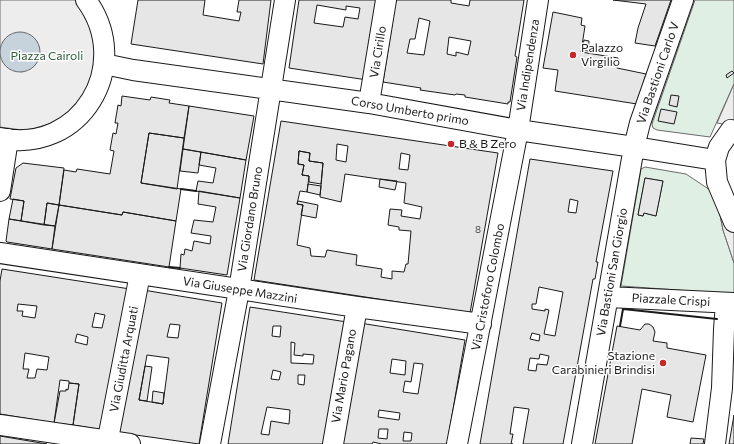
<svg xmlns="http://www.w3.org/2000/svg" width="734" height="444" font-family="Commissioner,sans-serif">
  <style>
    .green { fill: #e0efe3; stroke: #6a6a6a; fill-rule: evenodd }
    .parking { fill: #ededed; stroke: #6a6a6a; fill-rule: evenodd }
    .water { fill: #c6d2dc; stroke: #6a6a6a }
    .building { fill: #e6e6e6; stroke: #1a1a1a; fill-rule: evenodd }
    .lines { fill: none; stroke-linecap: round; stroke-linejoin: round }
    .minor-casing { stroke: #1a1a1a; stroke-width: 22 }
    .minor { stroke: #fff; stroke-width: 20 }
    .wall { stroke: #1a1a1a; stroke-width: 2 }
    .poi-dot { fill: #c62828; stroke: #fff; stroke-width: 1.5 }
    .labels { text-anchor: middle; stroke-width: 3; stroke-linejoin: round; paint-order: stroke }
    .number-label { font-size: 10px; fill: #4d4d4d }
    .poi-label { font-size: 12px; fill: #1a1a1a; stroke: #fff; text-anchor: start }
    .street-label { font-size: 12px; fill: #1a1a1a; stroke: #fff }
    .park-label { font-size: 12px; fill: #2b5a34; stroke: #fff }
  </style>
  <rect width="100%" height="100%" fill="#fff"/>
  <path class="green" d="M695 0H734V84L710 137 657 130 653 128 652 124Z
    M645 167 686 174 716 194 723 230 734 263V294L621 286 640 175 641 169ZM645 178 663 181 656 216 644 213 643 216 638 215Z"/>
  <path class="parking" d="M0 0H76L97 41 90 86 71 111 53 123 32 129 22 130 0 127ZM5 40H36L39 47 36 64 30 69 21 72 1 49Z
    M734 84V126L717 123Z
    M718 205 734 208V263L723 230Z"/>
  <path class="water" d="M0 52a20 20 0 1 1 40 0a20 20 0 1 1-40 0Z"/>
  <path class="building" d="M138 0H205L203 15 239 21 241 12H237L239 0H271L263 64 131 44Z
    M299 0H379L367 80 289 68ZM317 5 346 10V6L360 8 358 19 345 17 343 27 314 23Z
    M396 0H451V3L469 6 470 0H524L515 56 517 57 510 102H508V104L465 97V95L456 94 455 95 420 90 421 88 383 82ZM419 18 430 21 424 55 407 53 410 39H415ZM449 37 471 41 468 55 456 52V56L447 54Z
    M613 0H671L655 46 635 43 638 28 646 4Z
    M553 12 582 18 581 25 585 26 581 52 618 58 617 68 646 74 637 104 555 91 558 70 543 68Z
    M584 40 589 41 588 51 582 50Z
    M732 71 734 73 727 78 726 75Z
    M671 95 679 96 677 107 669 105Z
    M122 96 150 100 151 97 170 100 169 103 189 106 184 138 149 133 141 183 181 189 176 221 123 212 122 215 59 205 64 170 76 172 77 169 110 174 114 151 110 150 113 133 116 134 118 123H115L118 105 121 106Z
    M189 106 254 116 246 160 183 149Z
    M661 109 677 112 674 124 658 121Z
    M281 121 498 153 470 313 254 280ZM337 144 348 146 346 162 336 160ZM299 151 310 153 309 161 323 163 320 197 341 202 345 174 406 183 404 203 422 207 420 219 401 216 402 210 390 209 388 225 399 227V230L411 231 408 264H406L404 272 392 271V279L381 277 382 269 356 265 357 255 327 250 325 257 311 256 310 248 297 245 303 205 297 204 300 191 307 192 309 176 302 175 304 165 298 164ZM401 153 410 155 408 170 399 169Z
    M149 133 184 138 177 189 141 183Z
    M183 149 201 152 198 173 180 171Z
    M299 151 310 153 309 161 323 163 321 184 309 182V176L302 175 304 165 298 164Z
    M201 152 246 160 240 198 196 191 198 181 213 183 216 168 199 165Z
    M530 159 613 171 596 262H598L595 279H593L563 444H523L529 409 514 407 510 434H513L511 444H513H480ZM570 199 578 201 576 213 568 212ZM539 287 563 292 555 336 544 334 549 310 545 309V311L532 309V304H536ZM532 333 540 335 539 341 530 339ZM540 354 549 356 547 365 537 364 536 371 528 370 530 358 539 359Z
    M23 163 64 168 59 205 47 203 44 225 21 221 24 201 10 199 16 168Z
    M645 178 663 181 656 216 644 213 643 216 638 215Z
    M380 179 397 181 395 190 379 187Z
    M308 184 321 186 320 195 307 192Z
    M199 191 240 198 227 275 180 268 181 254 184 255 185 249 192 251 194 241 210 244 211 236 191 233 194 220 213 222 216 207 198 204Z
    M13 199 24 201 21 221 9 219Z
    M298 201 318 205 316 218 301 215 303 205 297 204Z
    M47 203 59 205 55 226 44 225Z
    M59 205 122 215 123 212 176 221 169 267 52 249Z
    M9 219 55 226 52 249 7 242 6 241Z
    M2 269 130 289 103 430 73 425 79 384 69 383V381L60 380 54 423 0 414V281ZM18 304 37 306 35 318 22 316 23 311H17ZM95 313 105 315 102 328 92 327ZM77 334 88 337 87 345 75 342ZM25 353 49 357 47 370 37 369 35 378H27L29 369H23Z
    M143 290 222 303 199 444 115 432ZM170 324 180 325 178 338 167 337ZM147 355 169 358 163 404 139 400Z
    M250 307 347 322 327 444H228ZM273 326H281L280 337 272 336ZM291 342 295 343 294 355 303 356V354L314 355 313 364 291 363ZM273 370 281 372 279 380 271 379ZM298 375H305L304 385 298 384ZM267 407 290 410 289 424 271 421 269 435 261 434Z
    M360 323 465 340 447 444H382L373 442 372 444H340ZM392 359 406 361 405 375 390 373ZM414 363 423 364 418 394 403 392 405 381 411 382ZM379 410 400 413 399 420 378 417ZM379 429H388L387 439 378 438ZM404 432 412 433 411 441H403Z
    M645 324H649L653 327 655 332 653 341 667 343V348L706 355 693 422 667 417 671 395 642 389 632 444H595L617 326 640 330Z
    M145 366 152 367 147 401 139 400Z
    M69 383 79 384 73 425 54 423 60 391H66V389L68 390Z
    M153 391 164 393 163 404 152 402Z
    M734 415V444H729Z
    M0 436 47 444H0Z
    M691 438 704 439 703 444H690Z"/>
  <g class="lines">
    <g class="minor-casing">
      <path id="minor" d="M104 64 133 70 369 103 518 130 634 147 715 160
        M369 103 386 0
        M734 131 731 130 719 147 715 160 717 182 734 222
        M0 138C81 155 134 65 86 0
        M0 191 8 139
        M0 253 357 307 481 324
        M608 297 734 303
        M0 425 130 444
        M107 444 140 274
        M210 444 239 290 285 0
        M333 444 357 307
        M457 444 518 130 538 0
        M582 444 634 147 640 123 683 0
        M715 444 722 388 724 329 726 303"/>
    </g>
    <use href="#minor" class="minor"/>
    <path class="wall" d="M181 189 196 191
      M169 267 180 268
      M620 326 623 309 717 319"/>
  </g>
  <g class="poi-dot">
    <circle cx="573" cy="55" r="4"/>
    <circle cx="451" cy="144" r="4"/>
    <circle cx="663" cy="363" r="4"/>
  </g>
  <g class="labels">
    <g class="number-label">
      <text x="478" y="233">8</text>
    </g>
    <g class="poi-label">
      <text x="581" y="52">Palazzo<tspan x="581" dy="14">Virgilio</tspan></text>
      <text x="459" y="148">B &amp; B Zero</text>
      <text x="655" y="360" text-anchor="end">Stazione<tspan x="655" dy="14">Carabinieri Brindisi</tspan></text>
    </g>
    <g class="street-label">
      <text transform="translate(378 52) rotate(-81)" y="4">Via Cirillo</text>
      <text transform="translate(528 65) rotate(-81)" y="4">Via Indipendenza</text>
      <text transform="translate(658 73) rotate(-71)" y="4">Via Bastioni Carlo V</text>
      <text transform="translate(410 111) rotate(10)" y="4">Corso Umberto primo</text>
      <text transform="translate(250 219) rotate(-81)" y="4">Via Giordano Bruno</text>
      <text transform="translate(612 272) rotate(-80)" y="4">Via Bastioni San Giorgio</text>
      <text transform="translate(488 287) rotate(-79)" y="4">Via Cristoforo Colombo</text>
      <text transform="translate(240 290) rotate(9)" y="4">Via Giuseppe Mazzini</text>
      <text transform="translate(671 300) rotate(3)" y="4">Piazzale Crispi</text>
      <text transform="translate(124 359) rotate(-79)" y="4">Via Giuditta Arquati</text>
      <text transform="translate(344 376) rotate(-80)" y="4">Via Mario Pagano</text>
    </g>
    <g class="park-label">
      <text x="47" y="60">Piazza Cairoli</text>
    </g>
  </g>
</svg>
